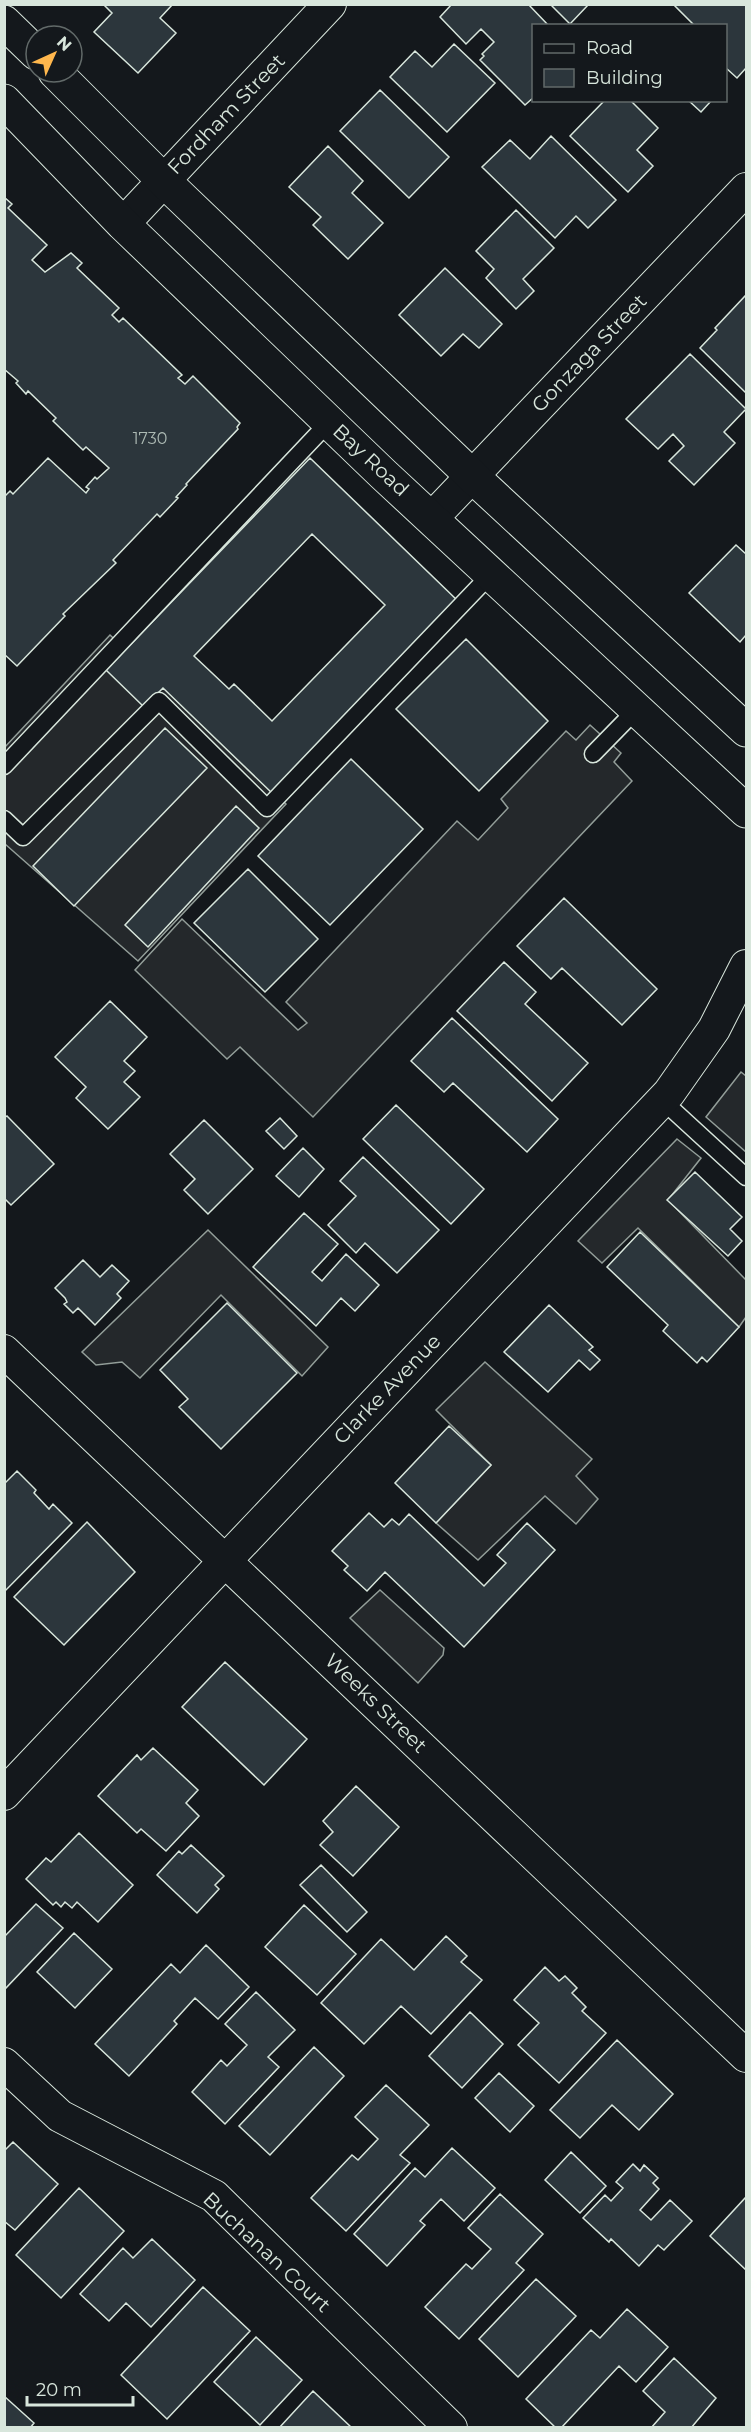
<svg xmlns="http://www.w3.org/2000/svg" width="751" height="2432" font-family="Montserrat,sans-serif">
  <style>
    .parking { fill: #24282b; stroke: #939e99; stroke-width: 1.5 }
    .building { fill: #2c363c; stroke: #d8e6dc; stroke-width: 1.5; fill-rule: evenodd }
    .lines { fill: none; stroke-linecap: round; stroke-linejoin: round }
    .service-casing { stroke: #d8e6dc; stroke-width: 19 }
    .minor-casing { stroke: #d8e6dc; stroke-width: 34 }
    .secondary-casing { stroke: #d8e6dc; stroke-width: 35 }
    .service { stroke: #14181c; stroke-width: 16 }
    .minor { stroke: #14181c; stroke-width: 32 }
    .secondary { stroke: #14181c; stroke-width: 33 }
    .labels { text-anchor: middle; stroke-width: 4.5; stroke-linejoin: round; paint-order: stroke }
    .number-label { font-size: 16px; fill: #adbab4 }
    .street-label { font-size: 20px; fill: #d8e6dc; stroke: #14181c }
  </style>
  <rect width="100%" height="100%" fill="#14181c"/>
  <path class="parking" d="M110 635 286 804 138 961 5 844 4 748Z
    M590 725 621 753 614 762 632 781 313 1117 240 1047 227 1059 135 970 182 919 298 1030 307 1023 286 1002 457 821 478 840 508 808 501 799 566 731 576 740Z
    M741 1072 746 1076V1152L706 1117Z
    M677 1139 701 1158 668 1200 746 1280V1317L739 1327 638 1228 602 1263 578 1241Z
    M208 1230 328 1347 302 1376 221 1295 140 1378 122 1362 96 1365 82 1352Z
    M485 1362 592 1459 576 1476 598 1499 576 1524 545 1496 478 1560 436 1523 491 1465 436 1410Z
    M380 1590 444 1648 443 1655 418 1683 350 1618Z"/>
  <path class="building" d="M103 4H173L160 18 176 33 138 73 94 32 112 13Z
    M452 4H528L549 26H534V97L525 105 480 60 484 56 482 54 494 42 481 29 466 44 440 17Z
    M550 4H589L570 24Z
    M676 4H746V68L737 78 726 68V26H695L675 6Z
    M454 44 495 83 447 132 390 77 415 51 432 67Z
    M380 90 449 157 409 198 340 131Z
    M605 100H630L658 128 637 150 653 166 628 192 570 136Z
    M688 100H712L701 112Z
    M551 136 616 200 588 228 576 216 555 238 482 167 510 140 530 159Z
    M328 146 363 181 352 193 383 223 348 259 313 225 321 217 289 187Z
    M4 197 12 204 8 208 47 245 32 260 45 272 71 253 82 263 77 268 119 308 112 315 119 322 123 318 182 375 178 378 185 384 193 376 240 423 237 427 238 429 186 484 187 485 176 497 178 498 160 517 157 514 113 560 116 563 63 614 65 616 17 666 4 654V497L10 491 13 494 48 458 86 493 89 489 86 487 95 477 97 479 109 468 86 447 83 450 53 421 56 418 28 391 26 394 16 383 18 381 4 369Z
    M516 210 554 248 523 279 534 291 516 309 486 278 494 269 476 251Z
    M445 268 502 324 479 348 463 334 441 356 399 315Z
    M746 295V393L700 348 717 330 715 328Z
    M690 354 746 409 724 432 735 443 694 485 669 461 684 446 673 434 658 449 626 419Z
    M310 458 459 602 273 794 163 688 144 707 106 670ZM312 534 385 605 272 721 234 684 229 689 194 656Z
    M736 545 746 554V635L740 642 689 593Z
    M466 639 548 721 479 791 396 709Z
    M165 728 207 768 74 906 33 866Z
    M351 759 423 829 330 925 258 856Z
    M236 806 259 828 148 947 125 925Z
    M248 869 318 939 265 992 194 923Z
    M564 898 657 989 622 1025 562 968 551 979 517 946Z
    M504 962 536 992 525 1004 588 1063 552 1101 457 1011Z
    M110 1001 147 1037 124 1061 135 1071 124 1082 140 1097 108 1129 76 1098 86 1087 55 1057Z
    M452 1018 558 1119 527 1152 453 1083 444 1092 411 1061Z
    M396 1105 484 1189 451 1224 363 1139Z
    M7 1116 54 1164 11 1205 4 1198V1118Z
    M280 1118 297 1136 284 1149 266 1131Z
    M204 1120 253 1169 208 1214 184 1190 195 1179 170 1154Z
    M303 1148 324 1169 299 1197 276 1176Z
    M363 1157 439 1230 397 1273 365 1243 356 1253 328 1225 356 1196 340 1181Z
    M695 1172 742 1217 730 1229 742 1241 728 1256 667 1200Z
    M304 1213 338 1244 312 1272 322 1281 346 1254 379 1285 355 1311 341 1298 316 1326 253 1267Z
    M640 1232 739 1327 707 1362 702 1357 697 1363 663 1331 668 1325 607 1267Z
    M83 1260 100 1277 112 1265 129 1281 117 1294 121 1298 95 1325 78 1308 73 1313 64 1304 67 1302 65 1298 55 1288Z
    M227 1303 297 1373 221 1449 179 1407 188 1399 160 1370Z
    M549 1305 593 1347 589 1350 600 1360 590 1370 579 1360 548 1392 504 1352Z
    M449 1426 491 1465 436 1523 395 1483Z
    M17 1471 36 1490 34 1493 49 1509 53 1504 72 1523 4 1592V1484Z
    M369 1513 384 1527 392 1519 399 1525 409 1514 484 1586 506 1563 497 1555 527 1523 555 1550 464 1647 385 1572 367 1591 344 1570 348 1566 332 1551Z
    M87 1522 135 1572 64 1645 14 1597Z
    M225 1662 307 1739 264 1785 182 1707Z
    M153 1748 198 1790 186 1803 199 1816 166 1851 141 1829 137 1833 98 1796 137 1755 141 1760Z
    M356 1786 399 1827 353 1876 320 1845 333 1832 323 1821Z
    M79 1833 133 1885 98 1922 77 1902 72 1908 65 1902 61 1907 56 1902 53 1905 26 1879 46 1858 51 1862Z
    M191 1845 224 1876 215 1885 219 1889 197 1913 157 1875 179 1851 182 1854Z
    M321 1865 367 1912 347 1932 300 1885Z
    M36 1904 63 1928 4 1990V1937Z
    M304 1905 356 1954 317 1995 265 1947Z
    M74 1933 112 1969 75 2008 37 1972Z
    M446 1936 467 1956 461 1962 482 1980 431 2034 401 2006 364 2044 321 2003 381 1939 414 1970Z
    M206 1945 249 1987 218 2019 195 1998 174 2021 177 2024 129 2076 95 2044 171 1964 180 1973Z
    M545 1967 559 1981 565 1976 577 1988 572 1993 586 2007 582 2011 606 2033 559 2083 518 2045 539 2023 514 2000Z
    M256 1992 295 2030 268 2057 279 2067 225 2124 192 2092 221 2060 227 2066 247 2045 225 2024Z
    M470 2012 503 2044 462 2088 429 2056Z
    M617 2040 673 2094 639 2130 612 2105 580 2138 550 2110Z
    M314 2047 344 2076 270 2155 239 2126Z
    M499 2073 534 2106 510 2132 475 2098Z
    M386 2085 429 2125 400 2155 410 2163 346 2231 311 2198 352 2155 358 2160 378 2139 355 2117Z
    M13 2142 58 2184 15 2230 4 2221V2151Z
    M452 2148 495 2188 464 2221 441 2199 420 2221 425 2225 387 2266 354 2234 415 2168 425 2177Z
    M571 2152 606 2186 580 2213 545 2180Z
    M633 2164 640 2171 644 2165 658 2178 653 2183 659 2189 640 2210 651 2220 670 2200 692 2221 664 2250 658 2245 639 2266 611 2239 609 2242 583 2218 605 2195 611 2201 623 2188 616 2182Z
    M79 2188 124 2231 61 2298 16 2255Z
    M500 2194 543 2234 516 2263 524 2270 459 2339 425 2307 466 2264 472 2269 491 2249 468 2228Z
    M746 2197V2270L710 2236Z
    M152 2239 195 2280 151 2327 126 2303 109 2321 80 2294 123 2248 133 2258Z
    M536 2279 576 2316 518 2377 479 2339Z
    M203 2287 250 2331 167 2419 121 2375Z
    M627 2309 668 2347 636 2382 619 2366 561 2428H556L526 2399 591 2330 600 2338Z
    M256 2337 302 2380 260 2425 214 2382Z
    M674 2358 716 2398 691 2428H651L665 2412 643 2391Z
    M313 2391 352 2428H279Z
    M4 2396 34 2423 30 2428H4Z"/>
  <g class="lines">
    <g class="service-casing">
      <path id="service" d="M593 754 637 709
        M4 766 330 421
        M4 819 23 837 159 701 267 808 491 574
        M662 1100 746 1177"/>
    </g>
    <g class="minor-casing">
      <path id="minor" d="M123 224 330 4
        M433 517 746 189
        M4 1351 746 2056
        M4 1794 669 1093 714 1029 746 966
        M4 2064 60 2116 214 2196 451 2428"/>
    </g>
    <g class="secondary-casing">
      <path id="secondary" d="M4 22 36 53
        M55 72 163 180 472 476 746 730
        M4 101 123 224 383 474 746 811"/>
    </g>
    <use href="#service" class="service"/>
    <use href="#minor" class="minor"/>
    <use href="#secondary" class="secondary"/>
  </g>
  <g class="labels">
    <g class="number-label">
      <text x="150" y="444">1730</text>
    </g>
    <g class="street-label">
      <text transform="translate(226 114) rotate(-46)" y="7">Fordham Street</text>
      <text transform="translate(589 353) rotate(-46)" y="7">Gonzaga Street</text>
      <text transform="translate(371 460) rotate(43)" y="7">Bay Road</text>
      <text transform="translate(387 1389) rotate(-46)" y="7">Clarke Avenue</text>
      <text transform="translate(376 1703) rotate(44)" y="7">Weeks Street</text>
      <text transform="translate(267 2252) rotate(43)" y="7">Buchanan Court</text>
    </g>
  </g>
  <rect width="751" height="2432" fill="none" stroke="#d8e6dc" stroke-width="12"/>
  <rect x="532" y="24" width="195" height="78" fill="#14181c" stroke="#626a69" stroke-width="1.5"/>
  <rect x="544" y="44" width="30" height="9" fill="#14181c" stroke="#626a69" stroke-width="1.5"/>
  <text x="586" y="54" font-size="18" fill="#d8e6dc">Road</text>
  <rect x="544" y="69" width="30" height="18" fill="#2c363c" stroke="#626a69" stroke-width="1.5"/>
  <text x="586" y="84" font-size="18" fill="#d8e6dc">Building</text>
  <g transform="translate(54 54) rotate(45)"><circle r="28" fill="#14181c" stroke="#626a69" stroke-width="1.5"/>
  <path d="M0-4.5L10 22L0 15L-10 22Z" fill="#ffb74d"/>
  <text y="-9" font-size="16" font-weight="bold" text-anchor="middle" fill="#d8e6dc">N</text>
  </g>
  <path d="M27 2396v9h106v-9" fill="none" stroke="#d8e6dc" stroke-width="3"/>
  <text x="36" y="2396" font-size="18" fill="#d8e6dc" stroke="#14181c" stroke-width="4.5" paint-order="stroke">20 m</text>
</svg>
